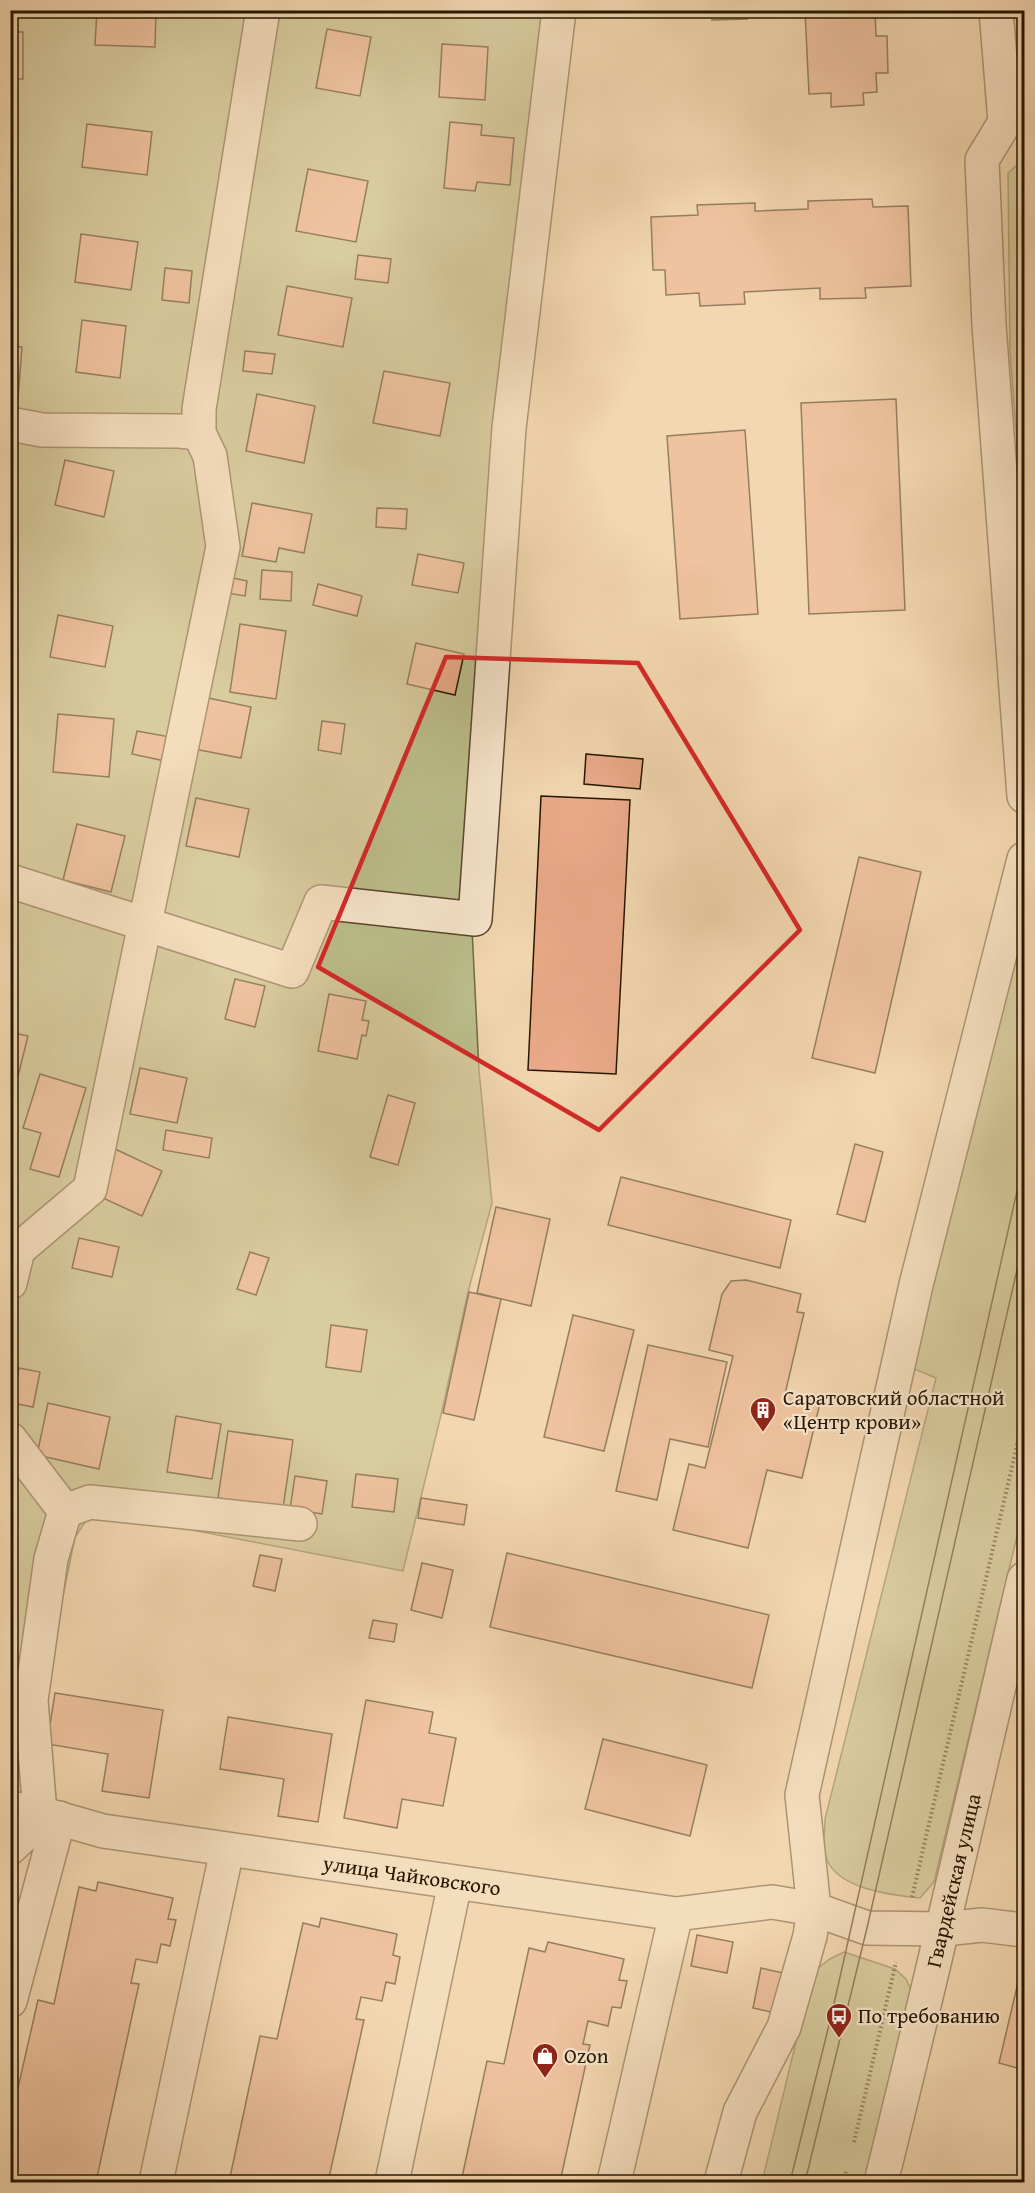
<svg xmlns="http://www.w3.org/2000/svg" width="1035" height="2193" font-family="'Gentium Book Plus',serif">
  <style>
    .green { fill: #bbbe8b; stroke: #706a46; stroke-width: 1.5 }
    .building { fill: #eaaa89; stroke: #261601; stroke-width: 1.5 }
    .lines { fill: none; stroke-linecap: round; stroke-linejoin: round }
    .minor-casing { stroke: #59462d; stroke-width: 36 }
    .path { stroke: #261601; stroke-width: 4; stroke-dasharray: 1.5 3; stroke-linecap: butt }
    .minor { stroke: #f7e5cc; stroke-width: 33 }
    .tram { stroke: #261601; stroke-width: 1.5 }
    .marked { fill: none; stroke: #d62828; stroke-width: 4.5; stroke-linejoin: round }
    .labels { text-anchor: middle; stroke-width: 4.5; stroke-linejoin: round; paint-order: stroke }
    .poi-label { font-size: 21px; fill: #261601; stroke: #f7e5cc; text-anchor: start }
    .street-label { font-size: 21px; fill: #261601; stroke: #f7e5cc }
  </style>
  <rect width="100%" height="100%" fill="#f3d7b0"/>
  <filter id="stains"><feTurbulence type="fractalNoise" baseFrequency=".00333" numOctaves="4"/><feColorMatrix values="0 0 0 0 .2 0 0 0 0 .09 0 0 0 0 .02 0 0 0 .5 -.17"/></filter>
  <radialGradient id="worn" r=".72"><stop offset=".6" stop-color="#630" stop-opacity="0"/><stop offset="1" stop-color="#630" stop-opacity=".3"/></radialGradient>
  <path class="green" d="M10 11H548L477 732 466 807 479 1071 492 1203 468 1292 441 1415 403 1571 105 1513 88 1518 75 1537 45 1685 49 1803 10 1797Z
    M1005 11H1024V47L1020 42Z
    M1024 159V534L1010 351 1008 173Z
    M1024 912V1507L934 1882 920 1898C892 1895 830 1889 825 1852 823 1842 825 1830 825 1819L936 1378 912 1368Z
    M844 1952 895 1969 906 1979 912 1992 865 2182H762L813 1972 830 1959Z"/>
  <path class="building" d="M97 10H156L155 47 95 45Z
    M712 10H747V19L712 20Z
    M805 10H875L876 36H887L888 73H876L877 92 863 93 864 105 831 107V93L809 94Z
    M327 29 371 37 360 96 316 88Z
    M10 32H23V79H10Z
    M442 44 488 47 485 100 439 97Z
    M10 82H13L12 114H10Z
    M450 122 482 125 481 135 514 138 510 185 477 182 475 191 444 188Z
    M87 124 152 132 147 175 82 167Z
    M308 169 368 181 356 242 296 231Z
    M872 199 873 207 908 206 911 286 865 288 866 298 820 299V288L744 292 745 304 700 306 699 293 666 295 665 270H653L651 217 698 215 697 205 755 203V211L808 209V201Z
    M81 234 138 242 131 290 75 282Z
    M358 255 391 259 388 283 355 279Z
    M165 268 192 271 189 303 162 300Z
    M287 286 352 298 343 347 278 335Z
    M82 320 126 326 120 378 76 372Z
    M10 346 22 347 18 399 10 398Z
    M245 351 275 354 272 374 243 371Z
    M384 371 450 383 440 436 373 423Z
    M257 394 315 406 304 463 246 451Z
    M896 399 905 610 809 614 801 403Z
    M745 430 758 614 680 619 667 436Z
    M65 460 114 471 104 517 55 505Z
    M252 503 312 514 304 553 279 548 276 562 242 556Z
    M377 508 407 509 406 529 376 527Z
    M418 554 464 563 458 593 412 585Z
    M262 570 292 572 291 601 260 599Z
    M229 577 247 581 245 596 227 593Z
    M318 584 362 596 357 616 313 605Z
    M58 615 113 626 105 667 50 657Z
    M240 624 286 631 276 699 230 692Z
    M416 643 464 654 455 695 407 684Z
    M199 696 251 707 241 758 189 748Z
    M58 714 114 719 109 777 53 772Z
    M322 721 345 724 341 754 318 750Z
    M137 731 170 737 165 761 132 754Z
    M586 754 643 759 640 789 584 784Z
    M541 796 630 800 616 1074 528 1070Z
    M196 798 249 809 239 857 186 846Z
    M77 824 125 836 111 892 63 880Z
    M859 857 921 872 875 1073 812 1058Z
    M235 979 265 986 255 1027 225 1019Z
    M329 994 366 1001 362 1020 369 1021 366 1036 362 1035 357 1059 318 1051Z
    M10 1032 28 1036 14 1092H10Z
    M140 1068 187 1078 177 1123 130 1114Z
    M40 1074 86 1088 59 1177 30 1169 41 1133 23 1128Z
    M388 1095 415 1103 398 1165 370 1157Z
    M166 1130 212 1138 209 1158 163 1150Z
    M855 1144 883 1152 865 1222 837 1214Z
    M115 1149 162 1171 142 1216 94 1194Z
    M621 1177 791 1220 780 1268 608 1225Z
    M496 1207 550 1219 531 1306 477 1293Z
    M79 1238 119 1247 112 1277 72 1268Z
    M250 1252 269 1258 256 1295 237 1289Z
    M746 1280 801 1294 797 1312 804 1313 785 1394 820 1403 802 1478 767 1470 748 1548 673 1530 689 1464 705 1468 733 1356 709 1350 722 1294 731 1281Z
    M469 1292 501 1299 474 1420 443 1413Z
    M573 1315 634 1330 604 1451 544 1437Z
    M331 1325 367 1330 361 1372 326 1367Z
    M648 1345 727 1362 708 1447 670 1439 657 1500 616 1491Z
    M19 1368 40 1372 33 1407 12 1403Z
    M48 1403 110 1417 99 1469 37 1455Z
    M176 1416 221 1424 212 1479 167 1472Z
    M228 1431 293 1440 283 1508 218 1498Z
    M356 1474 398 1479 394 1512 352 1507Z
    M295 1476 327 1481 322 1514 290 1509Z
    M421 1498 467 1505 464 1525 418 1518Z
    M507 1553 769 1615 752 1688 490 1627Z
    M260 1555 282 1559 275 1591 253 1586Z
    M422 1563 453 1570 442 1618 411 1610Z
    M373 1620 397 1624 394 1642 369 1638Z
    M55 1693 163 1710 149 1798 102 1791 108 1754 47 1744Z
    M366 1700 433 1712 429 1733 456 1738 443 1806 402 1799 397 1828 344 1818Z
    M228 1717 332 1734 318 1822 278 1816 284 1779 220 1769Z
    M603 1739 707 1765 690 1836 585 1809Z
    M98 1882 173 1898 168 1919 176 1920 170 1946 161 1944 157 1963 136 1959 131 1983 139 1984 96 2182H10V2123L38 2000 54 2004 79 1887 96 1891Z
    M321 1918 397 1934 393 1955 400 1957 395 1984 386 1982 382 2001 361 1997 356 2019 364 2020 328 2182H229L260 2036 277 2039 303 1923 319 1927Z
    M697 1935 733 1942 727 1973 691 1966Z
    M548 1942 624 1959 619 1980 627 1981 621 2008 612 2007 608 2026 588 2021 583 2044 590 2045 560 2182H461L487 2061 504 2064 529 1948 545 1952Z
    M761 1968 792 1975 784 2015 753 2008Z
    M1020 1974 1024 1975V2070L999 2063Z"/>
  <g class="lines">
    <g class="minor-casing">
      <g id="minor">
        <path d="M996 10 1005 122 982 160 989 325 1024 796"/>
        <path d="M10 424 42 430 179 431 199 433"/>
        <path d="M10 881 292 971 321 902 475 919 509 428 559 10"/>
        <path d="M10 1283 18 1250 90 1189 223 547 210 456 199 433V409L263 10"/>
        <path d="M10 1439 65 1511 51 1559 31 1700 40 1813"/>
        <path d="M65 1511 90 1502 300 1524"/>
        <path id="s1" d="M10 1808 40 1813 103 1831 676 1914 772 1902 814 1909 867 1928 944 1929 982 1925 1024 1930"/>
        <path d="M10 1848 28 1831 40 1813"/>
        <path d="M10 2001 59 1818"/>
        <path d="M156 2182 227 1850"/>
        <path d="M392 2182 455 1883"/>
        <path d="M614 2182 676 1914"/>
        <path d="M721 2182 740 2112 784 2027 810 1936 814 1909 802 1795 916 1285 1024 859"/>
        <path id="s2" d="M881 2182C931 1982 977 1780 1024 1579"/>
      </g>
    </g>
    <path class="path" d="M912 1897 1024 1415
      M854 2142 896 1962
      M844 2182 846 2172"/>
    <use href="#minor" class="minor"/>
    <path class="tram" d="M790 2182 831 2017 1024 1160
      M805 2182 867 1928 1024 1239"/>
  </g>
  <path d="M0 0H1035V2193H0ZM446 657 638 663 800 930 599 1130 318 967Z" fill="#f3d7b0" fill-opacity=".55" fill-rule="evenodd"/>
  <path class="marked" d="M446 657 638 663 800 930 599 1130 318 967Z"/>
  <defs>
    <g id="building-pin" transform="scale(1.35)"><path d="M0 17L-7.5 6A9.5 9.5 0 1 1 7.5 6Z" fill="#8f2418" stroke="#f7e5cc"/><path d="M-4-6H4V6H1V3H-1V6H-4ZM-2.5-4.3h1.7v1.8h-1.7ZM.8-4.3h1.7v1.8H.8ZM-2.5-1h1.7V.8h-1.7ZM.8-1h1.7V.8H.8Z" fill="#fff"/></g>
    <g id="bus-pin" transform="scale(1.35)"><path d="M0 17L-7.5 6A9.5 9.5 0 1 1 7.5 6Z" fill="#8f2418" stroke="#f7e5cc"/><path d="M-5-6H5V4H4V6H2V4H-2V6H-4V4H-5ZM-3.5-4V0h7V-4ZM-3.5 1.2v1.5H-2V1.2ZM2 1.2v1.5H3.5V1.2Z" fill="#fff"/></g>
    <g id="shop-pin" transform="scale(1.35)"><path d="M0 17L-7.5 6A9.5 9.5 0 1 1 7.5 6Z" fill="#8f2418" stroke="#f7e5cc"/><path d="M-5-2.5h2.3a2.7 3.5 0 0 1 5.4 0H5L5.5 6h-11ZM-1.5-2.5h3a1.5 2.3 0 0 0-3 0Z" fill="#fff"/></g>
  </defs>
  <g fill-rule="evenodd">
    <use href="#building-pin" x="763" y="1410"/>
    <use href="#bus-pin" x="839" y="2016"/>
    <use href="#shop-pin" x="545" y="2056"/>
  </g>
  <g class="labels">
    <g class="poi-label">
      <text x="783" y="1405">Саратовский областной<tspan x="783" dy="24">«Центр крови»</tspan></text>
      <text x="858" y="2023">По требованию</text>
      <text x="564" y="2063">Ozon</text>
    </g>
    <g class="street-label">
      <text dy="7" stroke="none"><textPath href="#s1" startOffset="408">улица Чайковского</textPath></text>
      <text dy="7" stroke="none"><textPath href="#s2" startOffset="310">Гвардейская улица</textPath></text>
    </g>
  </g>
  <rect width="1035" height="2193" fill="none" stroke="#f3d7b0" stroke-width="36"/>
  <rect x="12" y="12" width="1011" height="2169" fill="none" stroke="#261601" stroke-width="3"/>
  <rect x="18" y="18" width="999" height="2157" fill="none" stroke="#261601" stroke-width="1.5"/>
  <rect width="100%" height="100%" filter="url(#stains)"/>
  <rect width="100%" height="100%" fill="url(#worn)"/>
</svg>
